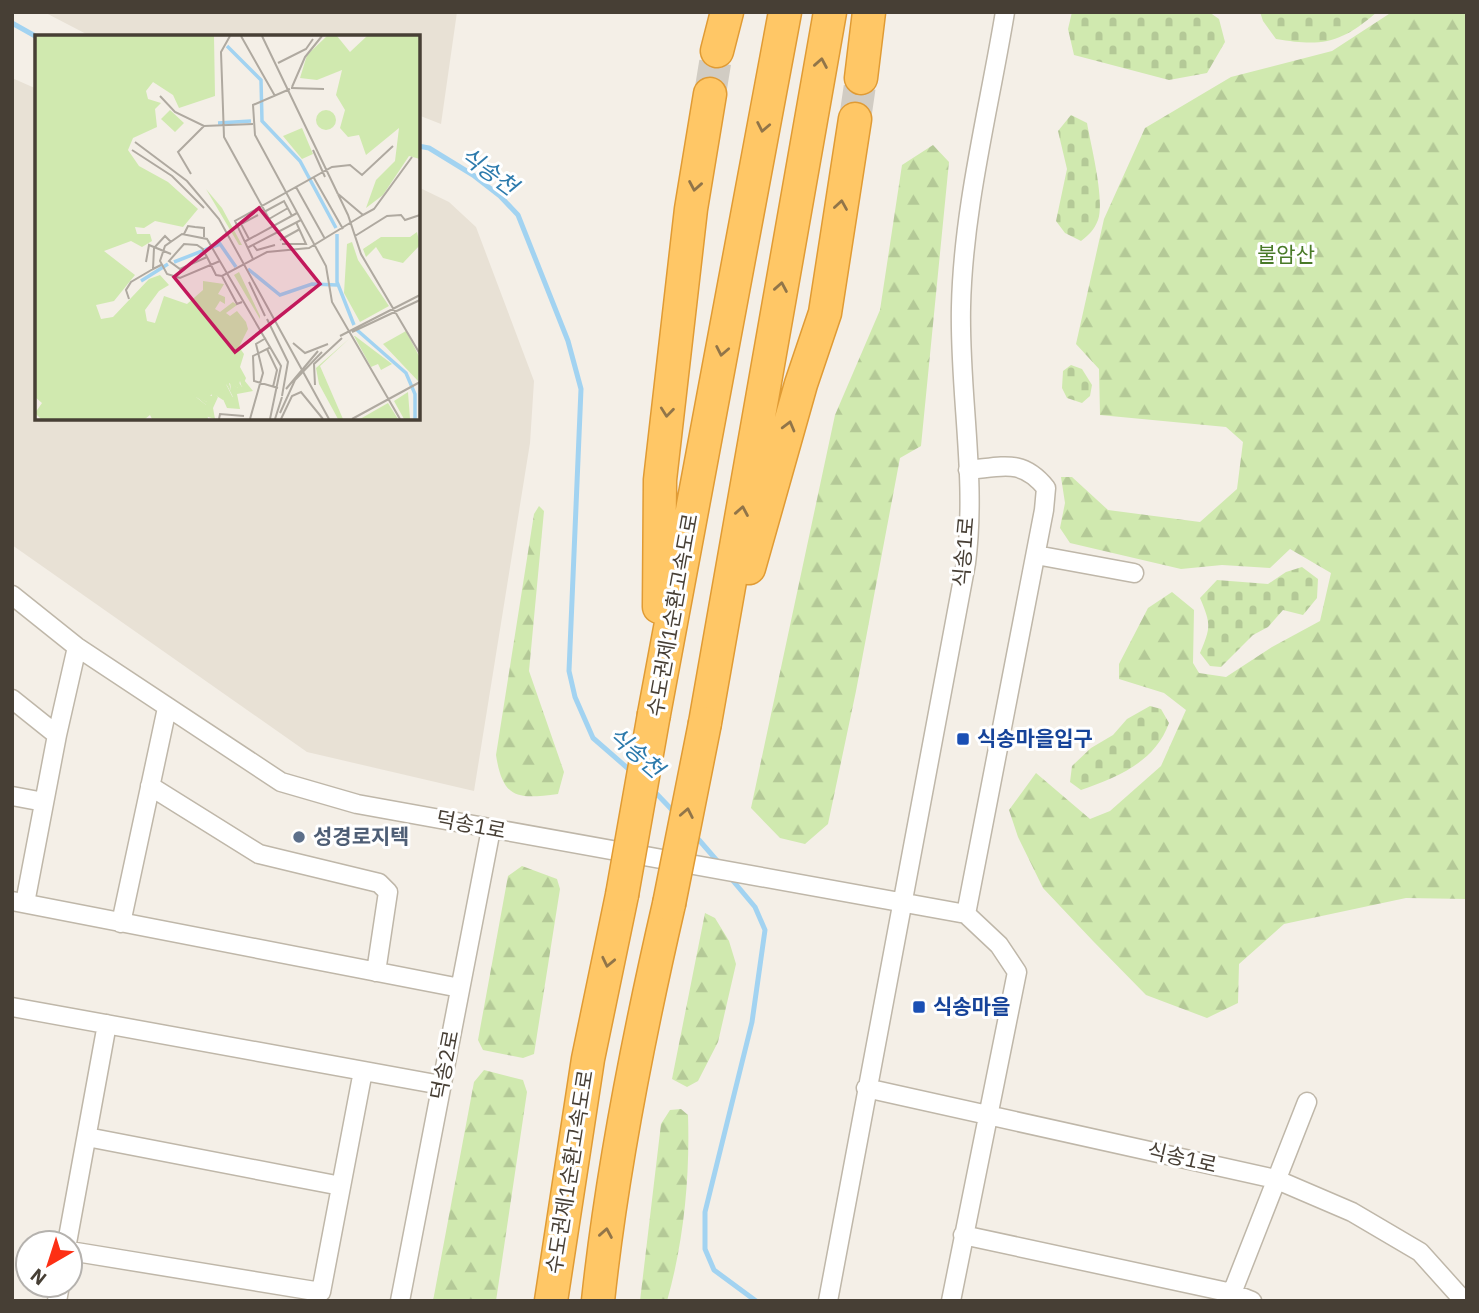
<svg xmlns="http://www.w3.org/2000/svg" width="1479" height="1313" font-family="'IBM Plex Sans','Noto Sans KR',sans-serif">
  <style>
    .residential { fill: #e8e1d5 }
    .forest { fill: url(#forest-firs) }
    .cemetery { fill: url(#cemetery-stones) }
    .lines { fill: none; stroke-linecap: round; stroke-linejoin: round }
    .stream { stroke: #a2d3f1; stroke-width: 5 }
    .motorway-tunnel { stroke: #d1ccc3; stroke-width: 32; stroke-dasharray: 32 16; stroke-linecap: butt }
    .minor-casing { stroke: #bfb7a9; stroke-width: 21 }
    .motorway-casing { stroke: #e09b34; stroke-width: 35 }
    .minor { stroke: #fff; stroke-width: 18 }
    .motorway { stroke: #ffc766; stroke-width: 32 }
    .motorway-bridge-casing { stroke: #e09b34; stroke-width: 35; stroke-linecap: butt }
    .motorway-bridge { stroke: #ffc766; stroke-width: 32 }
    .oneway { stroke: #917549 }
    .transit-dot { fill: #1a4fb4; stroke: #fff; stroke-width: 2.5 }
    .service-dot { fill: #5c6f8a; stroke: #fff; stroke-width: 2.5 }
    .labels { text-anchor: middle; stroke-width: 6; stroke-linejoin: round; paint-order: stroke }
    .park-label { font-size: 21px; fill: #497a28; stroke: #fff }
    .street-label { font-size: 21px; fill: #473f35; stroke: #fff }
    .transit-label { font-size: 21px; font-weight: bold; fill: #164399; stroke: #fff; text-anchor: start }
    .service-label { font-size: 21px; font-weight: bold; fill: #4e5e75; stroke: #fff; text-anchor: start }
    .water-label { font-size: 23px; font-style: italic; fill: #2c7aac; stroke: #fff }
    .inset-river { fill: none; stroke: #a2d3f1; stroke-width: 3.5 }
    .inset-road { fill: none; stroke: #afa9a0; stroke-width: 2 }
    .view { fill: #c2185b; fill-opacity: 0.15; stroke: #c2185b; stroke-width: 3.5 }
    .inset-edge { fill: none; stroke: #473f35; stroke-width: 3.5 }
  </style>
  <defs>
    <pattern id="forest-firs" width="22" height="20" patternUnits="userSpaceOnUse" patternTransform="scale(1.75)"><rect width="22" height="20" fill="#d0e9af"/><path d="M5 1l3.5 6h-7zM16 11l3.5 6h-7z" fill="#b4c997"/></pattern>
    <pattern id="cemetery-stones" width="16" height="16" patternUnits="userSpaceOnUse" patternTransform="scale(1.75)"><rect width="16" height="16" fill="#d0e9af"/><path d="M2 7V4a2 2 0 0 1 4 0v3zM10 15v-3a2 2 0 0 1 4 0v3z" fill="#b4c997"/></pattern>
  </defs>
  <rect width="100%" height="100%" fill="#f4efe7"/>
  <path class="residential" d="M44 12H457L441 124 418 115V37H92Z
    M12 78 37 89V418H418V187L449 202 476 227 534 381 530 443 474 791 307 752 12 545Z"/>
  <path class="forest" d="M1392 12H1467V899L1406 898 1284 924 1239 964 1238 1003 1207 1018 1146 995 1093 941 1043 888 1018 837 1009 810 1036 773 1090 819 1110 811 1161 766 1186 710 1164 693 1119 679V664L1148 608 1172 592 1194 610 1193 663 1199 673 1226 677 1272 647 1320 621 1331 573 1290 549 1270 568 1222 565 1181 569 1070 543 1060 528 1065 503 1061 477H1072L1108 510 1200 522 1237 489 1243 442 1226 427 1100 415 1099 369 1076 344 1104 219 1145 128 1231 77 1332 51Z
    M933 145 949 162 921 446 900 458 856 691 828 824 805 844 780 838 751 808 835 415 880 310 902 165Z
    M539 506 544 511 529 671 564 772 558 794C518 799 503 800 496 755L534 514Z
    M522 866 557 879 560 889 534 1054 523 1058 483 1050 478 1040 508 876Z
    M705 913 715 918 729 941 736 964 718 1042 698 1081 687 1087 672 1079Z
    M484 1070 523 1080 527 1092 496 1301H433L474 1082Z
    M681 1109 688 1115C690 1177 684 1241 667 1301H640L661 1124 670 1110Z"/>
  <path class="cemetery" d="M1072 12H1209L1219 19 1225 42 1207 73 1169 80 1074 55 1068 29Z
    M1260 12H1377C1341 43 1323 47 1276 39L1263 21Z
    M1071 115 1087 123C1091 146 1105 200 1098 220 1094 230 1089 235 1081 241L1065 233 1056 221 1067 169 1058 131Z
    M1071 365 1082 369 1092 385 1090 396 1082 403 1067 398 1062 388 1063 371Z
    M1302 567 1318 579 1317 598 1303 615 1283 610 1268 627 1253 635 1221 667 1210 666 1200 653C1211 627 1211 624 1200 598L1217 580 1268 584 1286 572Z
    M1150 706 1161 709 1169 723C1155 762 1118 777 1081 790L1070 782 1072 766 1091 748 1113 735 1127 719Z"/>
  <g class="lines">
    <path class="stream" d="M12 23 37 37
      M418 146 429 148 473 175 500 196 518 215 568 341 581 389 569 671 575 697 593 738 632 772
      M653 790 675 813
      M693 833 719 863
      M729 876 755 907 765 930 752 1022 705 1212V1249L714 1270 756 1301"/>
    <path class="motorway-tunnel" d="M710 94 717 51
      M855 119 861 78"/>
    <g class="minor-casing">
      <path id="minor" d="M1036 555 1134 573
        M12 595 77 647 281 782 357 804 966 914 999 945 1017 972 951 1301
        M12 699 57 735
        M150 786 259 854 379 883 388 892 376 972
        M12 796 44 802
        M12 901 460 988
        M25 903 57 735 77 647
        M966 914 1044 510 1046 488C1022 458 1002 467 968 470
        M121 923 167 708
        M12 1007 441 1085
        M866 1088 1275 1179 1352 1212 1420 1252 1464 1301
        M87 1137 341 1186
        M963 1235 1232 1293 1252 1301
        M67 1243 107 1024
        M70 1251 321 1292 363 1071
        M1232 1293 1307 1102
        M57 1301 60 1285
        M400 1301 491 829
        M828 1301 966 563C977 478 959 392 961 307 963 209 989 109 1005 12"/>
    </g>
    <g class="motorway-casing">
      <path id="motorway" d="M717 51 727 12
        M861 78 869 12
        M749 568 801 384 825 313 855 119
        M659 607 660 480 691 209 710 94
        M654 714 785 12
        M705 723 830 12
        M551 1301 588 1059 622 895
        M598 1301C612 1168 639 1034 669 904"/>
    </g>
    <use href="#minor" class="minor"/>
    <use href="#motorway" class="motorway"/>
    <g class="motorway-bridge-casing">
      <path id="motorway-bridge" d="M622 895 654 714
        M669 904 705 723"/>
    </g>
    <use href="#motorway-bridge" class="motorway-bridge"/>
  </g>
  <defs><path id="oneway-chevron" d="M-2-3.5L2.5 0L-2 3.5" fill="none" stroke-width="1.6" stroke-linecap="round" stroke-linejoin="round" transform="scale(1.75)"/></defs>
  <g class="oneway">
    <use href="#oneway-chevron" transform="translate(821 63) rotate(-80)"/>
    <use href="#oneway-chevron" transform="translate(763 127) rotate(101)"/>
    <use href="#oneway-chevron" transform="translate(695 186) rotate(100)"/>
    <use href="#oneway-chevron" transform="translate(841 205) rotate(-81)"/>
    <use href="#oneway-chevron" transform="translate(781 287) rotate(-80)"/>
    <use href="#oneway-chevron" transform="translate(722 351) rotate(101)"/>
    <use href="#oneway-chevron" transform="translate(667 412) rotate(96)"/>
    <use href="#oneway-chevron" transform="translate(789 426) rotate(-75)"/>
    <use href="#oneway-chevron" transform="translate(742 511) rotate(-80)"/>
    <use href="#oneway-chevron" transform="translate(687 813) rotate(-79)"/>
    <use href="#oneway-chevron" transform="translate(608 962) rotate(102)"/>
    <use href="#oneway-chevron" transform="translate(606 1233) rotate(-80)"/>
  </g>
  <g class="transit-dot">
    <rect x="956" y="732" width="14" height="14" rx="3.5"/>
    <rect x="912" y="1000" width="14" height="14" rx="3.5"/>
  </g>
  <circle class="service-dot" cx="299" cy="837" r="7"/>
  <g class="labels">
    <g class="park-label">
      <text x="1286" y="262">불암산</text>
    </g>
    <g class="street-label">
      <text transform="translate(964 552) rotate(-85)" y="7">식송1로</text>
      <text transform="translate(673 615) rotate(-80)" y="7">수도권제1순환고속도로</text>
      <text transform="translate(471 825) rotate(11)" y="7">덕송1로</text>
      <text transform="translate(445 1065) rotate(-79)" y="7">덕송2로</text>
      <text transform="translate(1182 1158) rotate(13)" y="7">식송1로</text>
      <text transform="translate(570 1172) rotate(-81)" y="7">수도권제1순환고속도로</text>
    </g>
    <g class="transit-label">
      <text x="977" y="746">식송마을입구</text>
      <text x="933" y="1014">식송마을</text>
    </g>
    <g class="service-label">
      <text x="313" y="844">성경로지텍</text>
    </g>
    <g class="water-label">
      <text transform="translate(489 171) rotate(36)" y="8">식송천</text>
      <text transform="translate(636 752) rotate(41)" y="8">식송천</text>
    </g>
  </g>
  <g transform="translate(35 35)">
    <rect width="385" height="385" fill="#f4efe7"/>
    <path d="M315 303 285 331 308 384H303L284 349 281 333Z" fill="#d0e9af"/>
    <path d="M0 1H179L180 61 144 73 138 60 118 47 111 56 113 64 126 68 120 74 122 92 98 103 93 115 104 131 133 147 163 174 148 192 120 186 109 193 100 192 102 199H115L117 206 107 212 96 206 69 216 100 240 79 266 61 270 66 284 78 282 114 244 125 240 134 250 124 256 110 275 112 286 120 288 129 261 152 269 168 255V246L189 249 183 259 190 262V269L185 266 180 274 185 277 198 267 202 270 191 278 195 281 202 276 211 287 213 294 204 312 209 319 205 332 211 343 207 353 205 346 203 353 194 348 196 355 191 349 198 363 186 358 191 363 188 365 177 358 172 367 161 362 171 370 173 384H117L115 380 110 384H6L0 378 7 368 0 362ZM292 1H302L315 17 332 1H385V124L374 121 348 160 331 173 341 145 360 126 364 93 331 120 324 100 313 102 305 93 310 75 301 60 307 35 282 45 265 43 272 20ZM171 154 187 173 207 210H204ZM382 197 385 210 368 228 348 223 341 212 331 222 328 214 346 202H375ZM204 237 225 281V284L199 240Z" fill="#d0e9af"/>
    <path d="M202 345 207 352 209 345 218 356 202 359 205 374 192 373 184 355 198 362 191 348 196 355 195 347 203 353ZM174 354 183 362 178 373 180 384 170 381 171 370 158 359 172 367V361H177Z" fill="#d0e9af"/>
    <path d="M135 75 149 88 140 97 126 84ZM281 85a10 10 0 1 1 20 0a10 10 0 1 1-20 0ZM267 93 278 119 267 124 248 101ZM317 207 323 225 354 271 325 287 309 258 312 209ZM371 296 385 323 383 346 348 309ZM319 301H320L357 329 346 335 343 329 336 332ZM373 357 375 384H369L359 366ZM353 368 363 384H325Z" fill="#d0e9af"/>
    <path class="inset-river" d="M192 11 226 45 227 86 265 126 301 193M183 88 216 86M302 199V247L319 290M139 227 185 209 201 232M213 234 245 260 277 249 302 250M106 246 133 229M322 295 371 338 380 359V384"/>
    <path class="inset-road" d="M195 1 186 17 189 102 238 191M206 1 240 61M227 1 313 180 326 219 385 319M243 28 271 14 278 4M257 52 270 22 287 1M256 53 289 54M255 54 218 70 220 100 291 231 297 267 365 384M125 61 140 77 169 91 218 89M100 107 152 146 184 184 294 384M97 115 137 141 169 173M278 115 290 142M156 139 143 117 169 91M279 143 308 194M261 152 290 204M302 158 328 180 339 174 377 122M229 177 249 166 257 181M234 184 253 173M149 199 153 191 160 192 169 193V202M320 201 352 181 366 180 370 185 385 180M214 204 206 189 223 180M245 205 265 194M209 207 262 178M247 209H271L261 187M218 210 222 215 240 210M212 213 266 185M172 222 145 234 134 226 149 209 162 210 168 214V215L172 222 181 240 187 241 232 217 274 213 328 180M218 224 200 186 297 132 315 130 327 140 358 111M185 226 145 243 132 239 125 226 130 211 147 199 172 204 246 331 235 384M111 227 114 210 136 219M126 230 118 234 119 213 130 201 136 207M187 241 202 269 207 267M214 247 230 281M94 264 91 255 96 247 118 234M232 284 253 327 247 361M317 297 385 265M305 301 385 260M258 308 270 318 293 309M236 312 218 321 219 346 243 353M232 314 242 335 238 352M280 350 279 329 307 303M251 354 283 316M245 378 260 345 287 317M184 384 185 379 209 381M215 384 228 338 221 309 231 303M240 384 247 362M246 384 257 361 266 357 288 384M317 384 385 347"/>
    <path class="view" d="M224 173 285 249 200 317 139 242Z"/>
    <rect width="385" height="385" class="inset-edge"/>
  </g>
  <rect width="1479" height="1313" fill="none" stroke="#473f35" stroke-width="28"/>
  <g transform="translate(49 1264) rotate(219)"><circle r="33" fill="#ffffff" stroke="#b5b2ae" stroke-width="2"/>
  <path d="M0-5L12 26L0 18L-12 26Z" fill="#fd2f14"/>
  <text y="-10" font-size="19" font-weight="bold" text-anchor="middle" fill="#473f35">N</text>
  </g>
</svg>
